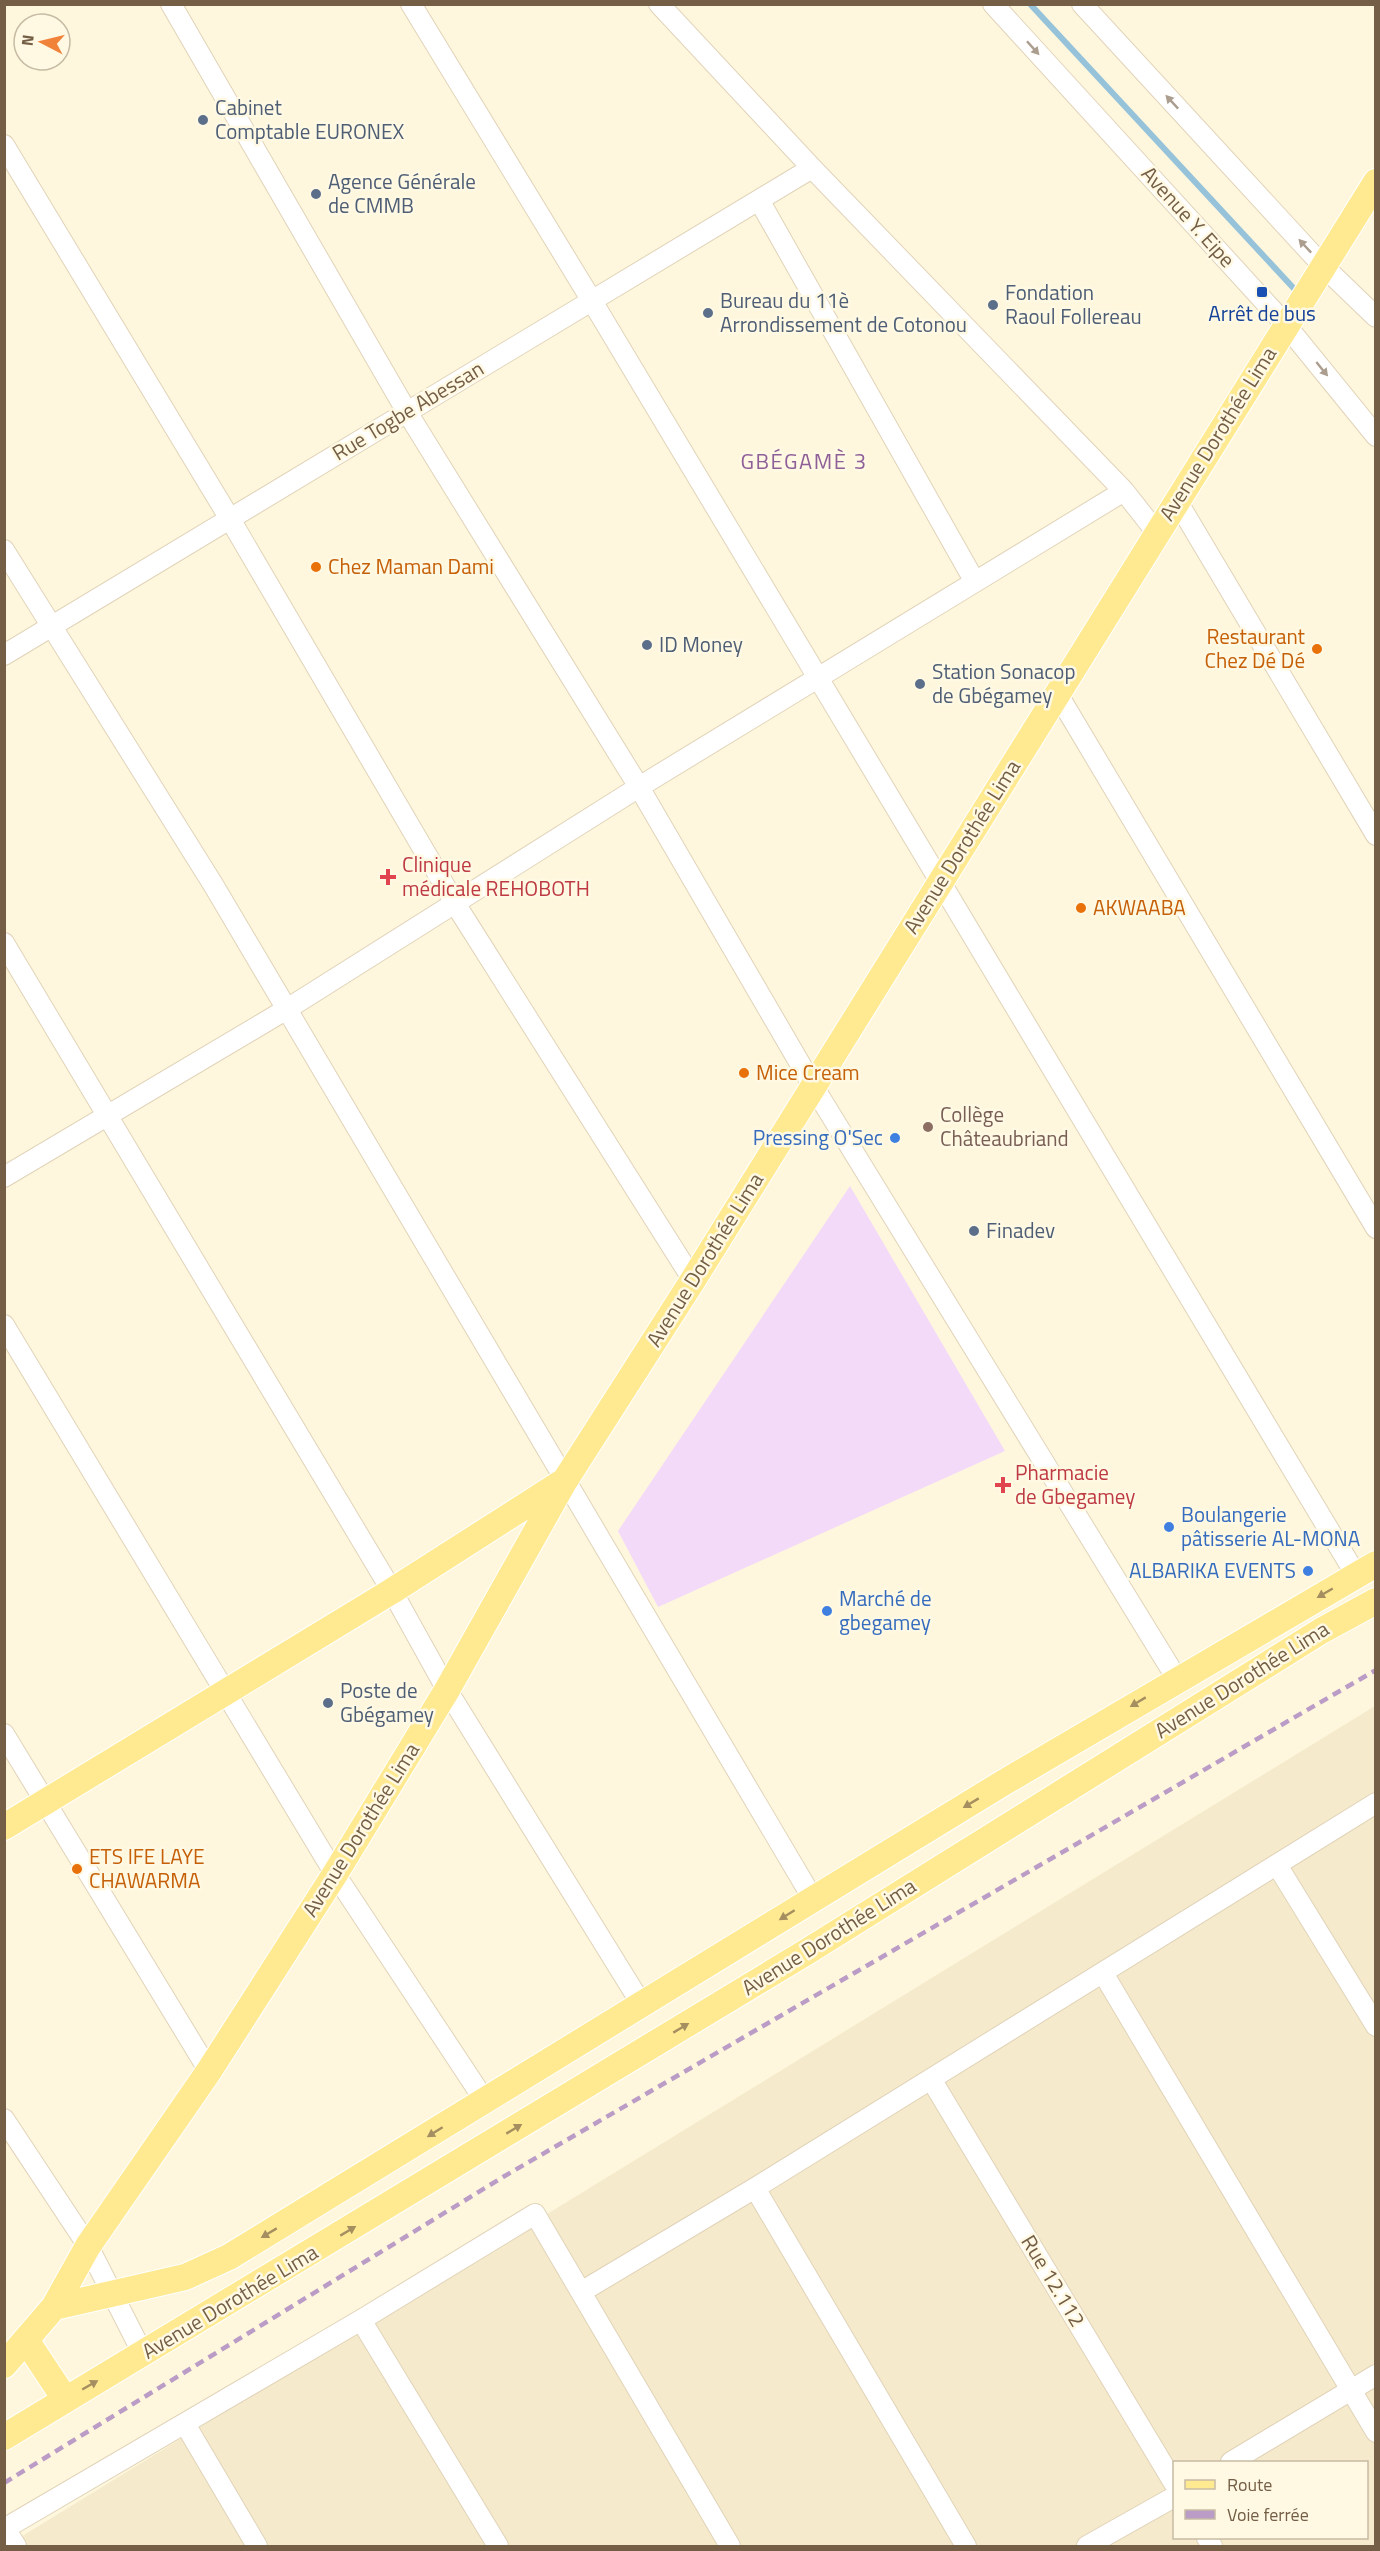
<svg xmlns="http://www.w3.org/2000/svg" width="1380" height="2551" font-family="'Titillium Web',sans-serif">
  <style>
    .residential { fill: #f5eacb; fill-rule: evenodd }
    .education { fill: #f3daf9 }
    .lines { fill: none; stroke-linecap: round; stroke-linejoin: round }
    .stream { stroke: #97c3da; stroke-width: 6 }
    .minor-casing { stroke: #e1d3b9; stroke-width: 22 }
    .major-casing { stroke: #fff; stroke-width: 28 }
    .minor { stroke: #fff; stroke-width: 20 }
    .major { stroke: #ffea92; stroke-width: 26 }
    .rail { stroke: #ba9cc6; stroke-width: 4.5; stroke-dasharray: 9 6; stroke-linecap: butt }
    .oneway { fill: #ac9e8f }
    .oneway2 { fill: #a58f60 }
    .service-dot { fill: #5c6f8a; stroke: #fff9e4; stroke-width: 2 }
    .transit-dot { fill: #1a4fb4; stroke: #fff9e4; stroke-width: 2 }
    .food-dot { fill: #e8710a; stroke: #fff9e4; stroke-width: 2 }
    .health-dot { fill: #e0444e; stroke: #fff9e4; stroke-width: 2 }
    .education-dot { fill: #8d6e63; stroke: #fff9e4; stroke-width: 2 }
    .shop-dot { fill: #3f7fe0; stroke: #fff9e4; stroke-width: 2 }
    .labels { text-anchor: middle; stroke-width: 5; stroke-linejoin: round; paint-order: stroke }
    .service-label { font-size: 21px; fill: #4e5e75; stroke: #fff9e4; text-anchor: start }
    .street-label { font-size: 21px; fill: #745e45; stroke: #fff9e4 }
    .transit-label { font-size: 21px; fill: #164399; stroke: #fff9e4 }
    .food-label { font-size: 21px; fill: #c56008; stroke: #fff9e4; text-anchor: start }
    .health-label { font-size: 21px; fill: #be3a42; stroke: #fff9e4; text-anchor: start }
    .education-label { font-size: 21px; fill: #785e54; stroke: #fff9e4; text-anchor: start }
    .shop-label { font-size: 21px; fill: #366cbe; stroke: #fff9e4; text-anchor: end }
    .neighbourhood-label { font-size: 22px; letter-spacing: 1.5px; fill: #8f5f98; stroke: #fff9e4 }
  </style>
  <rect width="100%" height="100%" fill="#fef7dd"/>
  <path class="residential" d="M1375 1706V2546H6ZM1174 2462H1366V2538H1174Z"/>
  <path class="education" d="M850 1186 1005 1451 658 1607 618 1531Z"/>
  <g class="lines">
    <path class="stream" d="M1030 4 1299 294"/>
    <g class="minor-casing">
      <path id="minor" d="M171 4 407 412 639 787 813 1086 1177 1679
        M411 4 592 301 1356 1575
        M659 4 812 168 1124 491 1157 533
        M993 4 1285 324 1376 436
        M1082 4 1323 266 1376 317
        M4 145 230 519 456 905 693 1280
        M759 200 975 582
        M1177 501 1376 835
        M4 550 214 886 813 1899
        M4 655 812 168
        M1057 693 1376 1228
        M4 943 392 1591 447 1690 642 2005
        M4 1177 287 1009 639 787 1124 491
        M4 1325 335 1874 485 2101
        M4 1734 209 2071
        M1277 1865 1376 2026
        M1103 1973 1376 2432
        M931 2079 1174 2483
        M4 2119 88 2246 143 2354
        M755 2188 966 2546
        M581 2292 755 2188 1376 1803
        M361 2320 498 2546
        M185 2424 257 2546
        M1231 2462 1376 2375
        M4 2529 361 2320 535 2214 730 2546
        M5 2529 16 2546
        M1207 2538 1212 2546
        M1087 2546 1174 2497"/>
    </g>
    <g class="major-casing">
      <path id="major" d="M4 1827 392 1591 561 1483
        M54 2307 185 2277 229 2257 1003 1783 1376 1564
        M26 2340 65 2399
        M4 2365 54 2307 88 2246 209 2071 335 1874 447 1690 564 1482 693 1280 1376 182
        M4 2437 808 1951 1321 1631 1376 1601"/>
    </g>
    <use href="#minor" class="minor"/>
    <use href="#major" class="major"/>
    <path class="rail" d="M4 2483 503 2177 1376 1670"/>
  </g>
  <defs><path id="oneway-solid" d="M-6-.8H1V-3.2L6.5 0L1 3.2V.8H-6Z" transform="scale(1.5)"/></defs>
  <g class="oneway">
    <use href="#oneway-solid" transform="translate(1033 48) rotate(48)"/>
    <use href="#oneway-solid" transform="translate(1172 102) rotate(-133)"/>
    <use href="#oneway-solid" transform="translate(1305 246) rotate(-133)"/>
    <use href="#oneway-solid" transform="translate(1322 369) rotate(51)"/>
  </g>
  <g class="oneway2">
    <use href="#oneway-solid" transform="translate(1325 1593) rotate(150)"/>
    <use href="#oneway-solid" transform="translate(1138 1702) rotate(149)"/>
    <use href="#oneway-solid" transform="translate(971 1803) rotate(149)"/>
    <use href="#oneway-solid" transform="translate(787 1915) rotate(148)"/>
    <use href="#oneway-solid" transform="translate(681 2028) rotate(-31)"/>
    <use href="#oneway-solid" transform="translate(514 2129) rotate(-31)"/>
    <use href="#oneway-solid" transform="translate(435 2132) rotate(148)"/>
    <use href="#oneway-solid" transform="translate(348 2231) rotate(-31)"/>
    <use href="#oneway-solid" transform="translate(269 2233) rotate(149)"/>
    <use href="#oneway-solid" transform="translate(90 2385) rotate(-30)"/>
  </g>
  <g class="service-dot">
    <circle cx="203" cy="120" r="6"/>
    <circle cx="316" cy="194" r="6"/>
    <circle cx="993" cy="305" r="6"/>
    <circle cx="708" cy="313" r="6"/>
    <circle cx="647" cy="645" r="6"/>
    <circle cx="920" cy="684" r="6"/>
    <circle cx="974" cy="1231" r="6"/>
    <circle cx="328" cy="1703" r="6"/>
  </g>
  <rect class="transit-dot" x="1256" y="286" width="12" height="12" rx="3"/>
  <g class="food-dot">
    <circle cx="316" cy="567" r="6"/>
    <circle cx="1317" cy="649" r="6"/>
    <circle cx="1081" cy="908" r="6"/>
    <circle cx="744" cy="1073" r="6"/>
    <circle cx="77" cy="1869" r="6"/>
  </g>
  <g class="health-dot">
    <path d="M385 868h6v6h6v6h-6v6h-6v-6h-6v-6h6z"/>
    <path d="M1000 1476h6v6h6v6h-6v6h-6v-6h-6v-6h6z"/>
  </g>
  <circle class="education-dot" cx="928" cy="1127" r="6"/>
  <g class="shop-dot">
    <circle cx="895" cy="1138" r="6"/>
    <circle cx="1169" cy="1527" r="6"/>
    <circle cx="1308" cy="1571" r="6"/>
    <circle cx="827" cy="1611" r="6"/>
  </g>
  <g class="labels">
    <g class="service-label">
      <text x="215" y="115">Cabinet<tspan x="215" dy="24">Comptable EURONEX</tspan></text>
      <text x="328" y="189">Agence Générale<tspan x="328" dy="24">de CMMB</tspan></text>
      <text x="1005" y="300">Fondation<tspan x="1005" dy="24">Raoul Follereau</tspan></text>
      <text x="720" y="308">Bureau du 11è<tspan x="720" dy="24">Arrondissement de Cotonou</tspan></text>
      <text x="659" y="652">ID Money</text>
      <text x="932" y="679">Station Sonacop<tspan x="932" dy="24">de Gbégamey</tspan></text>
      <text x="986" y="1238">Finadev</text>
      <text x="340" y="1698">Poste de<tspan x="340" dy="24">Gbégamey</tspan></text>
    </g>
    <g class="street-label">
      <text transform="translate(1188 217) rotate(48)" y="7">Avenue Y. Eipe</text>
      <text transform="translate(408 411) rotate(-31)" y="7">Rue Togbe Abessan</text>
      <text transform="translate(1218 434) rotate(-58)" y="7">Avenue Dorothée Lima</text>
      <text transform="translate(962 847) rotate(-58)" y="7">Avenue Dorothée Lima</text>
      <text transform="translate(705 1260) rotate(-58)" y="7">Avenue Dorothée Lima</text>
      <text transform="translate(1242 1680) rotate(-32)" y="7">Avenue Dorothée Lima</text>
      <text transform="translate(361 1830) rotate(-58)" y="7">Avenue Dorothée Lima</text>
      <text transform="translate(829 1937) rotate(-32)" y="7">Avenue Dorothée Lima</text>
      <text transform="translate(1053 2281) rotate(59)" y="7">Rue 12.112</text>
      <text transform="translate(230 2302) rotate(-31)" y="7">Avenue Dorothée Lima</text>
    </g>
    <g class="transit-label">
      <text x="1262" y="321">Arrêt de bus</text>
    </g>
    <g class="food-label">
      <text x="328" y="574">Chez Maman Dami</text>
      <text x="1305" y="644" text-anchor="end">Restaurant<tspan x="1305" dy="24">Chez Dé Dé</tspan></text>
      <text x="1093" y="915">AKWAABA</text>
      <text x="756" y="1080">Mice Cream</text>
      <text x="89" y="1864">ETS IFE LAYE<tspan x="89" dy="24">CHAWARMA</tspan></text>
    </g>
    <g class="health-label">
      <text x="402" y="872">Clinique<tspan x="402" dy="24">médicale REHOBOTH</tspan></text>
      <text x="1015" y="1480">Pharmacie<tspan x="1015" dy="24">de Gbegamey</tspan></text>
    </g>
    <g class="education-label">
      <text x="940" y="1122">Collège<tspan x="940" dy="24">Châteaubriand</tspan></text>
    </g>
    <g class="shop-label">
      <text x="883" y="1145">Pressing O'Sec</text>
      <text x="1181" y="1522" text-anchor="start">Boulangerie<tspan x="1181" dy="24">pâtisserie AL-MONA</tspan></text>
      <text x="1296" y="1578">ALBARIKA EVENTS</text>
      <text x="839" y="1606" text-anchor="start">Marché de<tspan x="839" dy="24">gbegamey</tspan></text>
    </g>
    <g class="neighbourhood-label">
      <text x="804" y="469">GBÉGAMÈ 3</text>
    </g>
  </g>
  <rect width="1380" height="2551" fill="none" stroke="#745e45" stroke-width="12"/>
  <rect x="1173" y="2461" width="195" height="78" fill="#fff9e4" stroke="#c7bba4" stroke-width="1.5"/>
  <rect x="1185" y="2480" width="30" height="9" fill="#ffea92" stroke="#c7bba4" stroke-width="1.5"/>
  <text x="1227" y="2491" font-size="18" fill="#745e45">Route</text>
  <rect x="1185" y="2510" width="30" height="9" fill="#ba9cc6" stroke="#c7bba4" stroke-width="1.5"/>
  <text x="1227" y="2521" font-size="18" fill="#745e45">Voie ferrée</text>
  <g transform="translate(42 42) rotate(277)"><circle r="28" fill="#fff9e4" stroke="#c7bba4" stroke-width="1.5"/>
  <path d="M0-4.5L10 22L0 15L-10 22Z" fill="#f08339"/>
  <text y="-9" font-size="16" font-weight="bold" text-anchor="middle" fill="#745e45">N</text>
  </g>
</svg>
